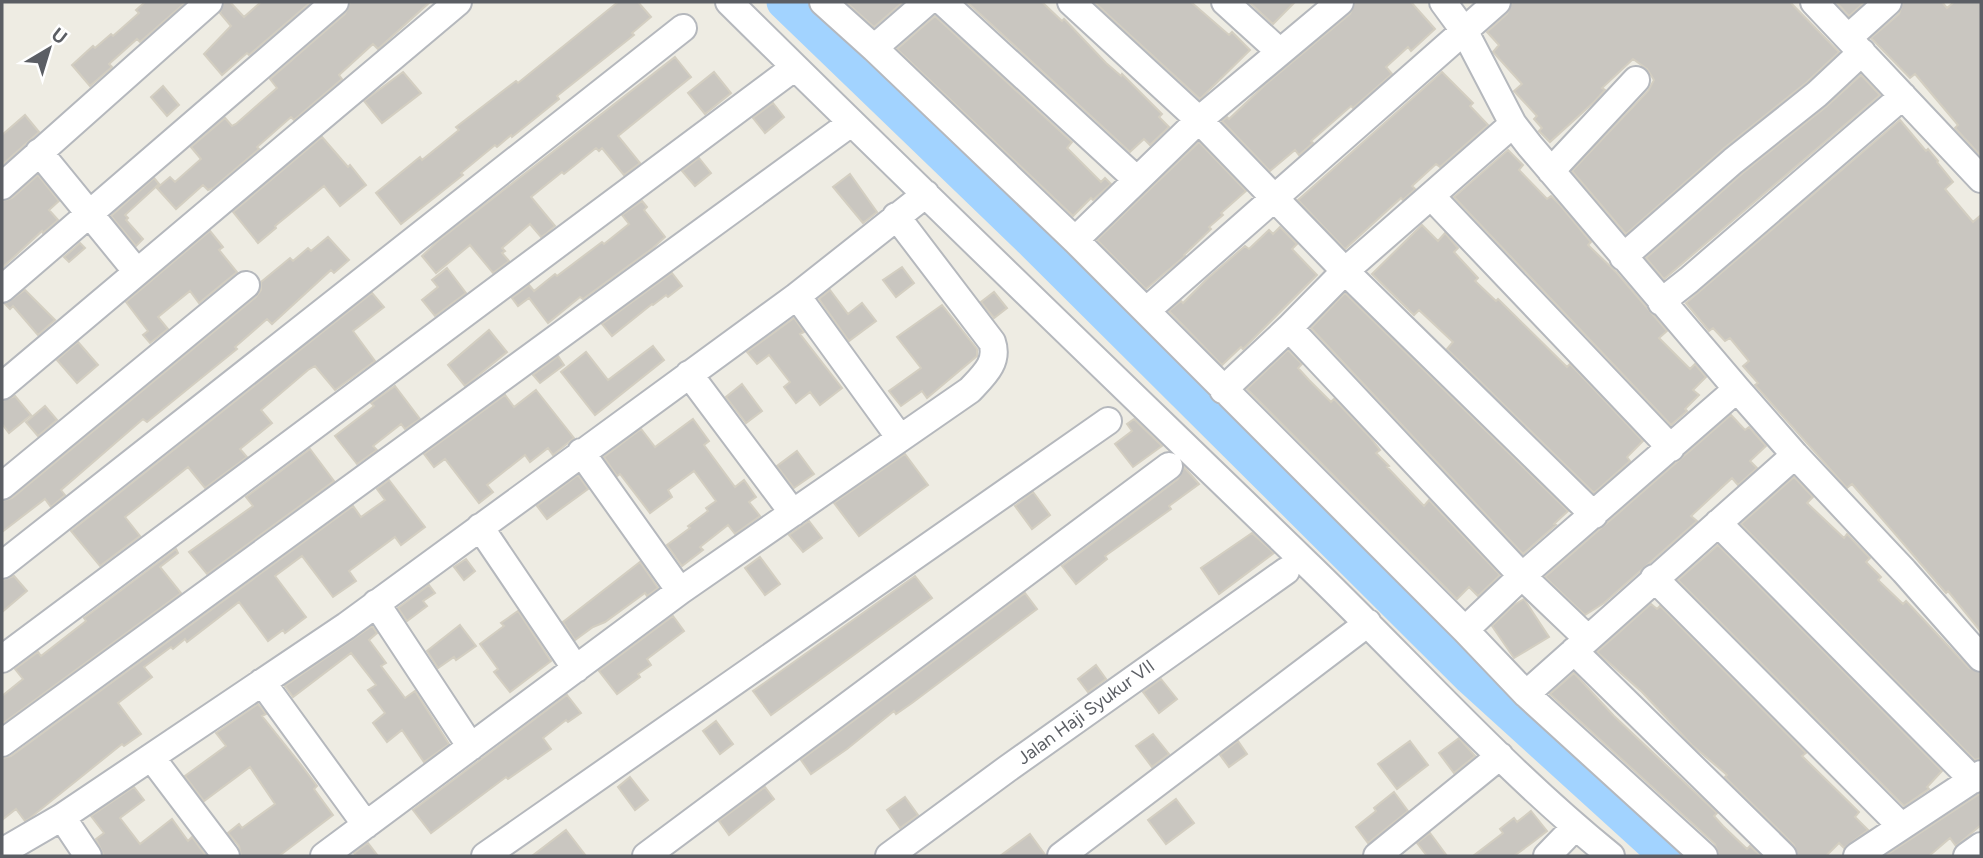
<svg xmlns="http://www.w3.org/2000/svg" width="1983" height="858" font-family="Figtree,sans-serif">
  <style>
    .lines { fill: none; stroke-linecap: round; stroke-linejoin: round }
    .river { stroke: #a2d3ff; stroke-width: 35 }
    .building { fill: #c9c6c0; stroke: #d3cec1; stroke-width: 2 }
    .minor-casing { stroke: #b5b8bd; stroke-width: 30 }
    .minor { stroke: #fff; stroke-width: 26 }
    .labels { text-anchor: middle; stroke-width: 6; stroke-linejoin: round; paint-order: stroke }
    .street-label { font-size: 18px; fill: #5b5e64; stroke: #fff }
  </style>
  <rect width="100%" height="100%" fill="#eeece3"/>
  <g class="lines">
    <path class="river" d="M784 2 1032 241 1470 677 1667 856"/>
  </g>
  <path class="building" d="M145 2H186L140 42 137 39 109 64 112 67 90 86 72 65 93 46 95 48 111 34 113 36 139 13 136 10Z
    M224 2H230L244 17 261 2H311L249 55 247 53 222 75 204 54 231 26 220 13Z
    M350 2H430L378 49 373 44 339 75 342 79 294 120 291 117 257 147 259 149 213 188 208 190 203 185 176 209 157 188 170 177 175 182 201 159 191 147 225 118 232 126 236 124 277 88 270 79 345 14Z
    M618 2H638L651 17 632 33 634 35 557 96 559 99 512 137 511 135 497 147 495 145 461 173 463 175 401 224 376 193 420 157 422 160 459 130 456 127 516 81 518 83Z
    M846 2H903L874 27Z
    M967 2H1042L1062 21 1064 19 1106 63 1121 76 1122 74 1162 114 1159 117 1169 127 1150 145 1144 139 1130 152Z
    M1094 2H1191L1229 35 1232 32 1250 50 1200 99Z
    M1249 2H1295L1273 24Z
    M1355 2H1411L1435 29 1411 51 1408 47 1386 67 1392 74 1353 108 1351 106 1311 141 1313 143 1299 155 1295 150 1270 171 1222 121 1227 117 1229 119 1266 84 1350 14Z
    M1512 2H1790L1839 52 1807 82 1723 149 1626 234 1572 171 1648 91 1654 80 1647 69 1633 59 1602 88 1605 90 1594 102 1550 142 1539 131 1542 128 1534 119 1537 116 1514 91 1522 84 1493 52 1499 45 1487 32 1507 14Z
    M1836 2H1865L1849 16Z
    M1903 2H1942L1947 8 1954 2H1981V156L1955 128 1958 125 1915 74 1910 78 1871 38 1899 14Z
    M935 16 1072 142 1067 148 1101 182 1105 178 1111 184 1093 200 1091 198 1073 216 897 49Z
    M675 57 691 77 618 136 640 163 624 175 602 148 599 151 596 148 564 174 562 172 531 197 555 226 547 233 541 237 530 224 502 248 505 251 502 253 509 261 493 273 470 245 436 273 422 256 438 241Z
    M403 72 421 93 382 123 364 101Z
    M714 72 731 93 705 114 688 93Z
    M1442 72 1473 103 1470 106 1488 125 1440 167 1436 164 1412 186 1415 189 1403 200 1401 198 1345 249 1298 200Z
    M1861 75 1880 95 1664 279 1646 258 1743 173 1827 106Z
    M163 86 179 105 167 116 151 97Z
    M773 103 784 117 765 133 753 118Z
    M25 115 39 132 2 165V135Z
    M1900 120 1926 151 1928 149 1938 161 1937 162 1953 182 1945 189 1973 222 1981 215V632L1948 591 1946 593 1852 484 1847 488 1755 385 1758 383 1743 366 1749 361 1730 338 1725 341 1713 328 1709 331 1686 303Z
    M322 137 348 167 350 165 366 185 340 206 324 186 275 226 276 228 258 243 233 212Z
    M1199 142 1246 191 1221 213 1223 215 1209 227 1211 229 1184 255 1185 256 1146 289 1097 240Z
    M1508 150 1523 165 1519 170 1547 199 1551 196 1560 205 1591 242 1588 245 1617 273 1667 331 1659 338 1690 369 1695 364 1706 377 1693 390 1699 395 1685 409 1687 411 1671 425 1454 197Z
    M699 158 711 173 695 186 682 171Z
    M850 174 877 212 863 223 833 187Z
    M38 175 59 201 49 210 58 220 43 233 42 231 2 268V201L12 198Z
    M154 178 159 184 125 215 128 218 126 220 143 239 136 246 111 216Z
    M642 201 647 207 644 210 665 237 653 248 583 299 580 297 548 323 529 298 518 306 512 298 529 285 534 291 555 274 557 276 602 242 604 244 629 224 622 215Z
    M1422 225 1438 241 1445 233 1458 248 1454 252 1478 278 1475 281 1496 301 1498 299 1567 367 1570 364 1643 441 1627 457 1630 461 1594 493 1447 349 1453 342 1419 310 1414 315 1372 274Z
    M1280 227 1297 244 1292 249 1317 275 1243 349 1241 347 1222 365 1169 311 1181 301 1183 303 1208 278 1245 246 1249 249 1269 230 1273 234Z
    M210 231 223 247 219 250 237 272 199 303 190 291 158 317 168 329 150 343 143 335 148 331 126 302Z
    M328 237 349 260 334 273 331 270 272 324 267 319 235 347 237 349 147 422 143 419 61 490 65 495 51 507 45 499 2 532V501L12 498 256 297 261 290V282L290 258 293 261 308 248 311 251Z
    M80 243 85 248 69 262 64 257Z
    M902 267 914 283 896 297 883 280Z
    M447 268 466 293 435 316 422 300 438 287 432 280Z
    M672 273 682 286 668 297 666 295 653 305 652 304 612 336 602 324Z
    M25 290 55 320 38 335 13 306 10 309 5 304Z
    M830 290 848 314 862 303 876 321 849 341 819 299Z
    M994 292 1007 308 994 318 981 302Z
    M372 293 384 307 353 331 375 361 335 390 315 366 308 370 261 410 272 423 240 449 247 457 205 488 188 467 125 517 140 536 100 566 71 531Z
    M1345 293 1568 511 1554 524 1556 525 1523 554 1311 328Z
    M942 305 977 349V356L927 398 922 391 901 406 889 391 921 368 897 337Z
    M794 318 804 332 800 334 842 388 820 405 810 392 796 403 784 387 790 382 769 355 757 364 747 352Z
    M489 330 507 352 465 386 448 365Z
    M78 342 98 365 77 383 57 360Z
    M653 346 664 360 595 415 561 372 586 352 608 380Z
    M1288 350 1302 364 1298 368 1309 380 1331 402 1334 399 1369 436 1380 450 1376 453 1389 466 1387 467 1424 506 1429 500 1500 575 1478 596 1469 587 1457 599 1247 389Z
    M558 356 564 365 540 383 533 375Z
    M742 384 762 411 746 423 726 397Z
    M395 386 420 419 405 429 401 424 373 446 377 450 357 464 335 436 374 406 371 403Z
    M536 390 574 438 553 455 548 448 530 462 525 455 487 485 493 492 479 503 445 459 434 467 424 454 505 395 514 407Z
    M15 396 31 415 9 433 2 424V401Z
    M45 406 57 420 38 436 26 422Z
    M1731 415 1745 430 1749 427 1766 446 1750 461 1757 468 1738 485 1732 478 1691 516 1697 521 1604 603 1585 615 1545 577Z
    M693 419 709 441 704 445 735 487 744 480 756 497 749 502 760 516 735 534 728 525 700 547 703 550 682 566 667 545 690 528 688 526 708 511 706 508 716 501 694 471 668 490 672 497 650 513 620 474 617 476 604 457 641 429 655 447Z
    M1134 419 1162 446 1133 467 1115 444 1132 431 1127 424Z
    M310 449 334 481 207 574 189 552 253 506 246 497Z
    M797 451 814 474 794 488 777 466Z
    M905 454 928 485 859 536 834 503Z
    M1184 467 1199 484 1169 506 1171 509 1105 556 1107 559 1076 584 1062 566 1178 479Z
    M578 475 588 489 547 519 537 506Z
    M1794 477 1813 497 1807 503 1844 538 1847 534 1870 558 1866 562 1881 577 1878 580 1903 604 1906 601 1969 668 1981 673V758L1975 760 1741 524Z
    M389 480 425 527 401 545 395 537 349 571 356 581 333 597 302 556 275 576 306 617 285 633 283 630 268 641 239 602 187 642 185 639 173 649 171 647 144 667 152 677 118 703 141 734 124 746 122 744 30 818 25 821 16 809 2 820V758L11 756 353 506 361 517 385 500 377 489Z
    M1033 492 1050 515 1032 529 1015 506Z
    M809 521 822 538 803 552 789 535Z
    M1252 533 1274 553 1219 594 1201 568Z
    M1718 545 1942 771 1927 787 1929 789 1904 806 1678 580Z
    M176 549 178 553 160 567 181 593 2 724V696L23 679 15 669 38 652 41 656 86 621 84 618Z
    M760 557 780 584 765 595 745 568Z
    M466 559 475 571 464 580 454 567Z
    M640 562 658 588 647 596 645 593 605 622 593 627 575 640 563 622Z
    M14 576 27 591 2 612V580Z
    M915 576 932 598 771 715 753 691Z
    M429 585 435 593 423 601 427 606 407 621 398 608Z
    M1025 593 1037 609 912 703 896 714 894 711 847 749 811 774 801 760Z
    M1524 599 1549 637 1514 658 1492 626 1514 605Z
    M1651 604 1657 609 1660 606 1806 753 1802 756 1859 812 1855 817 1868 830 1844 848 1839 843 1826 856H1798L1794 845 1725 777 1727 775 1692 745 1642 692 1597 652Z
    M518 611 551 661 510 692 494 672 498 669 480 644 504 626 501 623Z
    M673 616 684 631 647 659 651 665 638 674 640 677 617 694 599 671Z
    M460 625 476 646 456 660 454 657 438 668 427 651Z
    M372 626 377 633 369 640 386 663 381 666 405 698 415 691 449 744 424 762 402 730 387 742 373 723 385 713 368 690 376 685 351 653 293 697 285 686Z
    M1096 665 1106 679 1088 692 1078 679Z
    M1574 673 1614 716 1717 813 1714 816 1723 826 1747 849 1750 846 1761 856H1719L1715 844 1550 694Z
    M1161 679 1177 699 1159 713 1143 692Z
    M567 695 581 713 568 722 566 720 543 738 551 749 508 779 506 777 431 833 413 810Z
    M258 704 266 714 262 716 298 761 317 786 314 789 333 815 279 856H241L239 846 228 833 239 824 242 828 275 804 250 767 204 801 185 776 226 746 216 733Z
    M716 721 733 744 720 754 703 731Z
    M1153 734 1169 754 1152 767 1136 746Z
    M1459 738 1475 756 1454 773 1439 753Z
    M1238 741 1247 754 1229 767 1220 755Z
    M1410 741 1428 765 1397 789 1378 764Z
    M630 777 648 800 635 810 618 787Z
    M134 787 144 800 120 818 140 844 172 819 188 841 192 837 206 856H104L96 839 104 833 91 816Z
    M765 787 774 799 729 835 719 821Z
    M1394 792 1408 811 1368 843 1356 827 1376 811 1374 808Z
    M1981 793V825L1956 846 1950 838 1929 856H1885Z
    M905 797 918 815 900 828 887 810Z
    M1176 799 1194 823 1166 844 1148 820Z
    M1531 811 1547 831 1533 842 1514 856H1473L1503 833 1500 829 1514 818 1517 822Z
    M566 830 586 856H532Z
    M1430 833 1447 856H1427L1417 843Z
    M1030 834 1046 856H1000Z
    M368 843 378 856H357L354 853Z"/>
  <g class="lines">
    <g class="minor-casing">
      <path id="minor" d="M729 2C919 190 1112 375 1304 561 1406 659 1501 767 1611 856
        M823 2 874 48 927 2
        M943 2 1137 180
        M1071 2 1199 120 1345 271 1594 515
        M1225 2 1280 52
        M1443 2 1465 32 1513 124 1530 146 1737 389 1795 455 1904 571 1981 658
        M1814 2 1981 179
        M1848 38 1888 2
        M874 48 1075 240 1465 630 1526 694 1704 856
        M39 152 137 272
        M1551 171 1636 80
        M2 186 209 2
        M1431 196 1671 448
        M1075 240 1199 120 1340 2
        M1623 257 1733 161 1817 94 1862 52
        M2 289 335 2
        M797 296 900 438
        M1661 302 1689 280 1903 96
        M1146 311 1497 2
        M1289 328 1522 576 1587 638
        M689 374 793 513
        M2 386 458 2
        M1223 390 1289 328 1345 271 1513 124
        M581 452 680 591
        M2 486 246 285
        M1718 523 1973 780
        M480 527 576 669
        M2 565 683 28
        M1654 578 1901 826
        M376 603 471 747
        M1465 630 1522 576 1737 389
        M1574 651 1783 856
        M2 659 795 67
        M262 682 366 825
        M1526 694 1795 455
        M2 743 851 123
        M151 757 226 856
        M62 817 88 856
        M2 852 62 817 346 626 797 296 926 194
        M324 856 680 591 970 390C984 375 999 362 992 342L896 216
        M485 856 1108 421
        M646 856 1169 466
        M889 856 1007 769 1286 571
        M1061 856 1368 623
        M1377 856 1500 756
        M1547 856 1575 827
        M1857 856 1981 774
        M1967 856 1981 846"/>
    </g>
    <use href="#minor" class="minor"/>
  </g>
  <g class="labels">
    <g class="street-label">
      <text transform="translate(1086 712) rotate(-36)" y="6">Jalan Haji Syukur VII</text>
    </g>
  </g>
  <rect width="1983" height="858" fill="none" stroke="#5b5e64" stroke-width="7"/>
  <g transform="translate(49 49) rotate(38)" stroke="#ffffff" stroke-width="5" paint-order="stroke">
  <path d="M0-5L12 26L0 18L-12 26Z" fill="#5b5e64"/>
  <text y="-10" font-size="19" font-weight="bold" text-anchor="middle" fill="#5b5e64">U</text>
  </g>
</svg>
